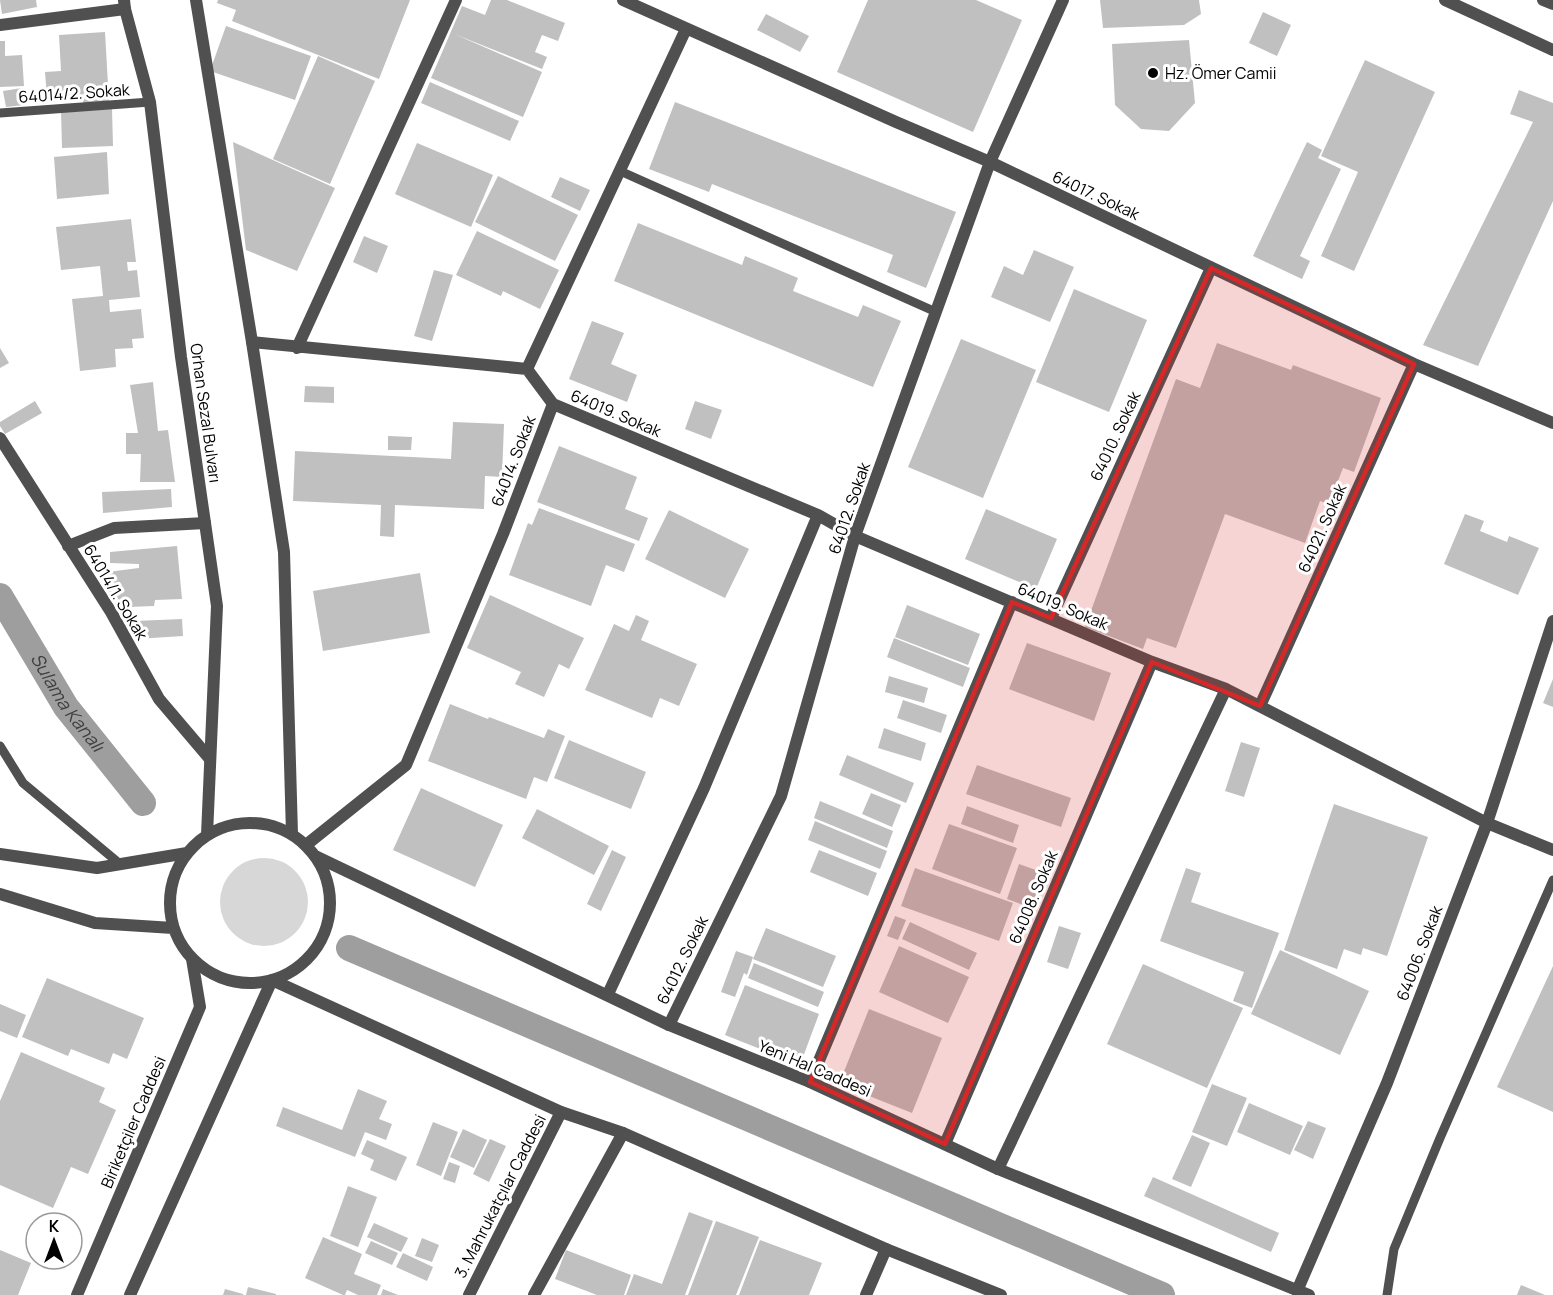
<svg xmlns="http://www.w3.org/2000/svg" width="1553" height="1295" font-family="Manrope,sans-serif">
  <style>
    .green { fill: #d7d7d7 }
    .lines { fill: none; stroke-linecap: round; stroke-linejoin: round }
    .canal { stroke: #9e9e9e; stroke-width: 26 }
    .building { fill: #c0c0c0 }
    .service { stroke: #505050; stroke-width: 9 }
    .minor { stroke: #505050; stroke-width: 12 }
    .tertiary { stroke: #505050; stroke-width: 12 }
    .marked { fill: #d62828; fill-opacity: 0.2; stroke: #d62828; stroke-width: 4.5; stroke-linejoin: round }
    .poi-dot { fill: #000; stroke: #fff; stroke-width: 2 }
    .labels { text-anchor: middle; stroke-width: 6; stroke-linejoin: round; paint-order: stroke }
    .poi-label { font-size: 16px; fill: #000; stroke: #fff; text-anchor: start }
    .street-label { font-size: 16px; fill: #000; stroke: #fff }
    .water-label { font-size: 18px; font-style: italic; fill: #3f3f3f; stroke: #fff }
  </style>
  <rect width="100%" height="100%" fill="#fff"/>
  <path class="green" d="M220 902a44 44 0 1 1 88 0a44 44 0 1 1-88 0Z"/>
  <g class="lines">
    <g class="canal">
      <path id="s1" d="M0 596 66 707 143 803"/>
      <path d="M349 948 1162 1295"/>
    </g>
  </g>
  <path class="building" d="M0 0H36L37 7 2 14Z
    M218 0H410L379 79 232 21 236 10 217 3Z
    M491 0H507L565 23 558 41 542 35 535 52 547 57 542 69 454 34 542 72 523 117 431 78 462 6 485 15Z
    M868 0H976L1022 20 973 132 837 72Z
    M1100 0H1199L1201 14 1184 25 1103 28Z
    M1263 12 1291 25 1277 56 1249 43Z
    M766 14 809 36 800 52 757 30Z
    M226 26 311 56 295 100 210 71Z
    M105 32 109 102 83 104V95L47 97 45 72 61 71 59 35Z
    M1189 40 1195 103 1169 131 1141 129 1115 105 1112 44Z
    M0 41H5V56L22 55 24 86 0 87Z
    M318 56 375 81 330 184 273 159Z
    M1365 60 1435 92 1354 271 1321 256 1358 172 1321 156Z
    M430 82 519 121 510 141 421 103Z
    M22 88 24 105 6 107 3 91Z
    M1519 90 1553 103V201L1478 366 1423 345 1533 122 1510 114Z
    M675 102 956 212 926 288 887 272 893 255 712 184 709 192 649 169Z
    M112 109 113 146 62 148 61 111Z
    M233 142 335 188 297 271 246 250Z
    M1307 142 1322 150 1318 158 1341 169 1300 256 1310 261 1302 279 1253 256Z
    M417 143 493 175 471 227 395 194Z
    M107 152 109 194 57 199 54 157Z
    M498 176 578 215 555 261 475 222Z
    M560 177 590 190 580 211 551 197Z
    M131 219 136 262H127L128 271 137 270 140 297 109 300 110 312 141 309 144 338 132 339 133 348 115 349 116 367 80 371 72 299 103 296 100 266 61 270 56 227Z
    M638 223 742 265 745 256 798 278 793 291 858 317 863 305 901 321 873 387 614 281Z
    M477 231 559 270 540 309 503 291 501 296 456 275Z
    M364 236 388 246 377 273 353 262Z
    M1034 250 1074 267 1050 322 991 297 1004 266 1023 275Z
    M434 270 453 275 432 341 414 336Z
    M1074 289 1147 320 1109 412 1036 382Z
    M592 321 624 333 611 364 637 375 627 402 569 379Z
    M961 339 1036 370 983 498 908 467Z
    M1217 343 1291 370 1293 365 1381 398 1354 472 1343 468 1329 504 1320 501 1305 543 1225 514 1176 648 1147 638 1143 649 1085 627 1176 379 1200 388Z
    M0 348 9 363 0 368Z
    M153 382 158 431 168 430 175 482H140L141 454H126V433H138L130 385Z
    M305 386 334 387V403L304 402Z
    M35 401 42 413 5 434 0 426V422Z
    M695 401 722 410 711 439 685 429Z
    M453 422 504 424 502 477 485 476 484 509 395 505 394 537 380 536 381 505 293 501 295 451 451 459Z
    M388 436 412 437 411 450H388Z
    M559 446 637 477 625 509 648 518 639 541 537 502Z
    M171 489 172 507 103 513 102 492Z
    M539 508 635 544 624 572 606 565 591 606 509 575 528 523 532 525Z
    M986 509 1057 539 1036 589 965 559Z
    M669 510 749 549 725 598 645 559Z
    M1465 514 1484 521 1480 531 1507 542 1509 536 1539 548 1518 595 1444 564Z
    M177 546 182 599 155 600 154 606 129 607V602L116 604V592H108L107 572 139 568V564L110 563V552Z
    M420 573 430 633 323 651 313 591Z
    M490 595 584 638 569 669 559 664 544 697 515 684 521 672 467 648Z
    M907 605 980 634 968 665 895 637Z
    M636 615 649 621 641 640 697 664 679 706 660 698 652 718 585 690 614 624 629 631Z
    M182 619 183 636 136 639 135 621Z
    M894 638 970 668 963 687 887 657Z
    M1027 643 1111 673 1094 721 1009 689Z
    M889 676 928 688 924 703 885 692Z
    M1553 679V707L1543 703Z
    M903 700 947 715 941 733 897 718Z
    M450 704 488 719 489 717 544 738 548 729 565 736 547 782 534 777 526 799 428 761Z
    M884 728 926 743 921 761 878 748Z
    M569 740 646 772 631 809 554 778Z
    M1241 742 1260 748 1244 797 1225 791Z
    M847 755 914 783 906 803 839 775Z
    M977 765 1071 798 1061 827 966 794Z
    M421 788 503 825 475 887 393 850Z
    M871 793 901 805 892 827 862 814Z
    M820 801 893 831 887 848 814 818Z
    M1334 804 1428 837 1387 956 1363 948 1361 955 1344 949 1337 969 1284 950Z
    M967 806 1019 825 1013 843 961 824Z
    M537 809 609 846 594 875 522 838Z
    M815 821 887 851 880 869 808 840Z
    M949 824 1017 848 1000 894 932 869Z
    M612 850 626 857 601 911 587 904Z
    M819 850 877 873 868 896 810 872Z
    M1019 864 1047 874 1034 909 1007 899Z
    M915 868 1013 903 999 941 901 906Z
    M1186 868 1201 873 1191 902 1279 933 1252 1008 1233 1001 1244 972 1160 941Z
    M895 916 906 920 898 940 887 936Z
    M910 922 977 953 969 970 902 939Z
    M1059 926 1081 933 1068 969 1047 962Z
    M766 928 836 956 823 987 753 959Z
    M899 946 969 977 948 1023 879 992Z
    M1280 950 1369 991 1340 1055 1251 1014Z
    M736 951 753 957 747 975 744 973 735 997 721 992Z
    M754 963 824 992 818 1007 748 978Z
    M1143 964 1243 1008 1207 1088 1107 1044Z
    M1553 966V1112L1497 1087Z
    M47 978 144 1018 127 1059 113 1053 109 1064 71 1049 68 1056 22 1037Z
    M745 985 819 1014 800 1065 725 1035Z
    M0 1004 26 1015 17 1038 0 1031Z
    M869 1009 942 1038 912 1113 839 1084Z
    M21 1052 105 1088 99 1102 116 1110 88 1174 71 1167 53 1208 0 1185V1101Z
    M1212 1084 1247 1098 1227 1146 1192 1132Z
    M358 1089 387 1101 379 1119 392 1124 386 1140 365 1132 355 1157 276 1126 283 1107 342 1130Z
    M1249 1103 1303 1126 1290 1155 1237 1132Z
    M1308 1121 1326 1128 1313 1159 1294 1150Z
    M433 1122 458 1132 441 1176 416 1165Z
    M463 1129 487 1140 474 1168 450 1157Z
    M1192 1135 1210 1143 1191 1187 1172 1179Z
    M490 1139 506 1146 489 1182 473 1174Z
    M367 1140 407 1157 396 1181 370 1170 374 1160 361 1154Z
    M449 1162 460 1166 455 1183 443 1179Z
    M1153 1177 1279 1233 1271 1252 1144 1196Z
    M348 1186 377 1197 358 1247 330 1236Z
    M689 1212 713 1221 685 1295H626L634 1274 662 1284Z
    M716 1221 759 1237 736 1295H688Z
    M374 1223 408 1238 401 1252 367 1237Z
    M323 1237 362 1254 354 1274 381 1285 377 1295H358L347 1290 345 1295H343L305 1278Z
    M422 1238 439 1245 432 1262 415 1256Z
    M760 1240 822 1263 809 1295H739Z
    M371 1241 398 1253 392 1265 365 1253Z
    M0 1250 31 1263 18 1295H0Z
    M566 1250 631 1275 624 1295H597L555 1279Z
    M403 1253 433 1267 427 1281 396 1267Z
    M1521 1285 1545 1295H1517Z
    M248 1287 276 1294V1295H246Z
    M225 1289 243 1294V1295H223Z
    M383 1289 398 1295H381Z"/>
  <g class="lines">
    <path class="service" d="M0 113 150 102
      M620 171 936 312
      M0 746 23 783 120 864
      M1387 1295 1394 1249 1440 1138 1553 880"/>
    <path class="minor" d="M623 0 896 122 990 162 1414 364 1553 423
      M0 25 125 9
      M252 342 527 369
      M297 348 456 0
      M553 404 818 515 855 536 1152 662 1226 689 1487 823 1553 850
      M0 438 111 612 159 699 210 759
      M68 546 114 528 205 523
      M1051 618 1211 268
      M1260 706 1414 364
      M306 845 406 765 503 534 553 404 527 369 686 29
      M608 994 704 788 818 515
      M669 1025 781 796 855 536 990 162 1063 0
      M810 1082 1012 602
      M945 1144 1152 662
      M998 1169 1226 689
      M1297 1291 1387 1083 1487 823 1553 621
      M77 1295 200 1007 192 959
      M130 1295 272 980
      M469 1295 561 1112
      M534 1295 623 1133
      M866 1295 886 1249"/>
    <path class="tertiary" d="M124 0 125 9 150 102 181 357 217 606 207 835
      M196 0 252 342 284 552 292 834
      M1445 0 1553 50
      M1543 0 1553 4
      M170 903a80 80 0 1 1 160 0a80 80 0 1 1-160 0Z
      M0 854 97 868 187 853
      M315 856 669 1025 810 1082 998 1169 1309 1295
      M0 894 95 923 173 928
      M272 980 561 1112 623 1133 886 1249 1001 1295"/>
  </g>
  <path class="marked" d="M1211 268 1414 364 1260 706 1152 662 945 1144 810 1082 1012 602 1051 618Z"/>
  <circle class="poi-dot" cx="1153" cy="73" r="6"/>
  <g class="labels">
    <g class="poi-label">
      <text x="1165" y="79">Hz. Ömer Camii</text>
    </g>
    <g class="street-label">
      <text transform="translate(74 93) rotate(-4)" y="6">64014/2. Sokak</text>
      <text transform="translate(1096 195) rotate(25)" y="6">64017. Sokak</text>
      <text transform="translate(206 413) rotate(82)" y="6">Orhan Sezal Bulvarı</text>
      <text transform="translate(616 413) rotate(23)" y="6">64019. Sokak</text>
      <text transform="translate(1115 436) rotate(-65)" y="6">64010. Sokak</text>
      <text transform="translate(513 461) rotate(-69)" y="6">64014. Sokak</text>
      <text transform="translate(849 508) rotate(-71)" y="6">64012. Sokak</text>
      <text transform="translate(1322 528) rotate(-66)" y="6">64021. Sokak</text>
      <text transform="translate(116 592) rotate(59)" y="6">64014/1. Sokak</text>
      <text transform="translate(1063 606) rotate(23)" y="6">64019. Sokak</text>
      <text transform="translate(1033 897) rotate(-67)" y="6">64008. Sokak</text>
      <text transform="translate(1419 953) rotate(-69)" y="6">64006. Sokak</text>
      <text transform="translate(682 960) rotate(-64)" y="6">64012. Sokak</text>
      <text transform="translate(815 1068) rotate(23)" y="6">Yeni Hal Caddesi</text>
      <text transform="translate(133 1122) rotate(-67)" y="6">Biriketçiler Caddesi</text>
      <text transform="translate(500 1196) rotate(-63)" y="6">3. Mahrukatçılar Caddesi</text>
    </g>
    <g class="water-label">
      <text dy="6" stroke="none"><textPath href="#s1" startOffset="126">Sulama Kanalı</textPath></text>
    </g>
  </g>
  <g transform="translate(54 1241)"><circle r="28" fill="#ffffff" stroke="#999999" stroke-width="1.5"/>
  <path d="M0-4.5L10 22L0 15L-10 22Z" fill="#000000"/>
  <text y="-9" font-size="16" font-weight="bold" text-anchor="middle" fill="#000000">K</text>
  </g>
</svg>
